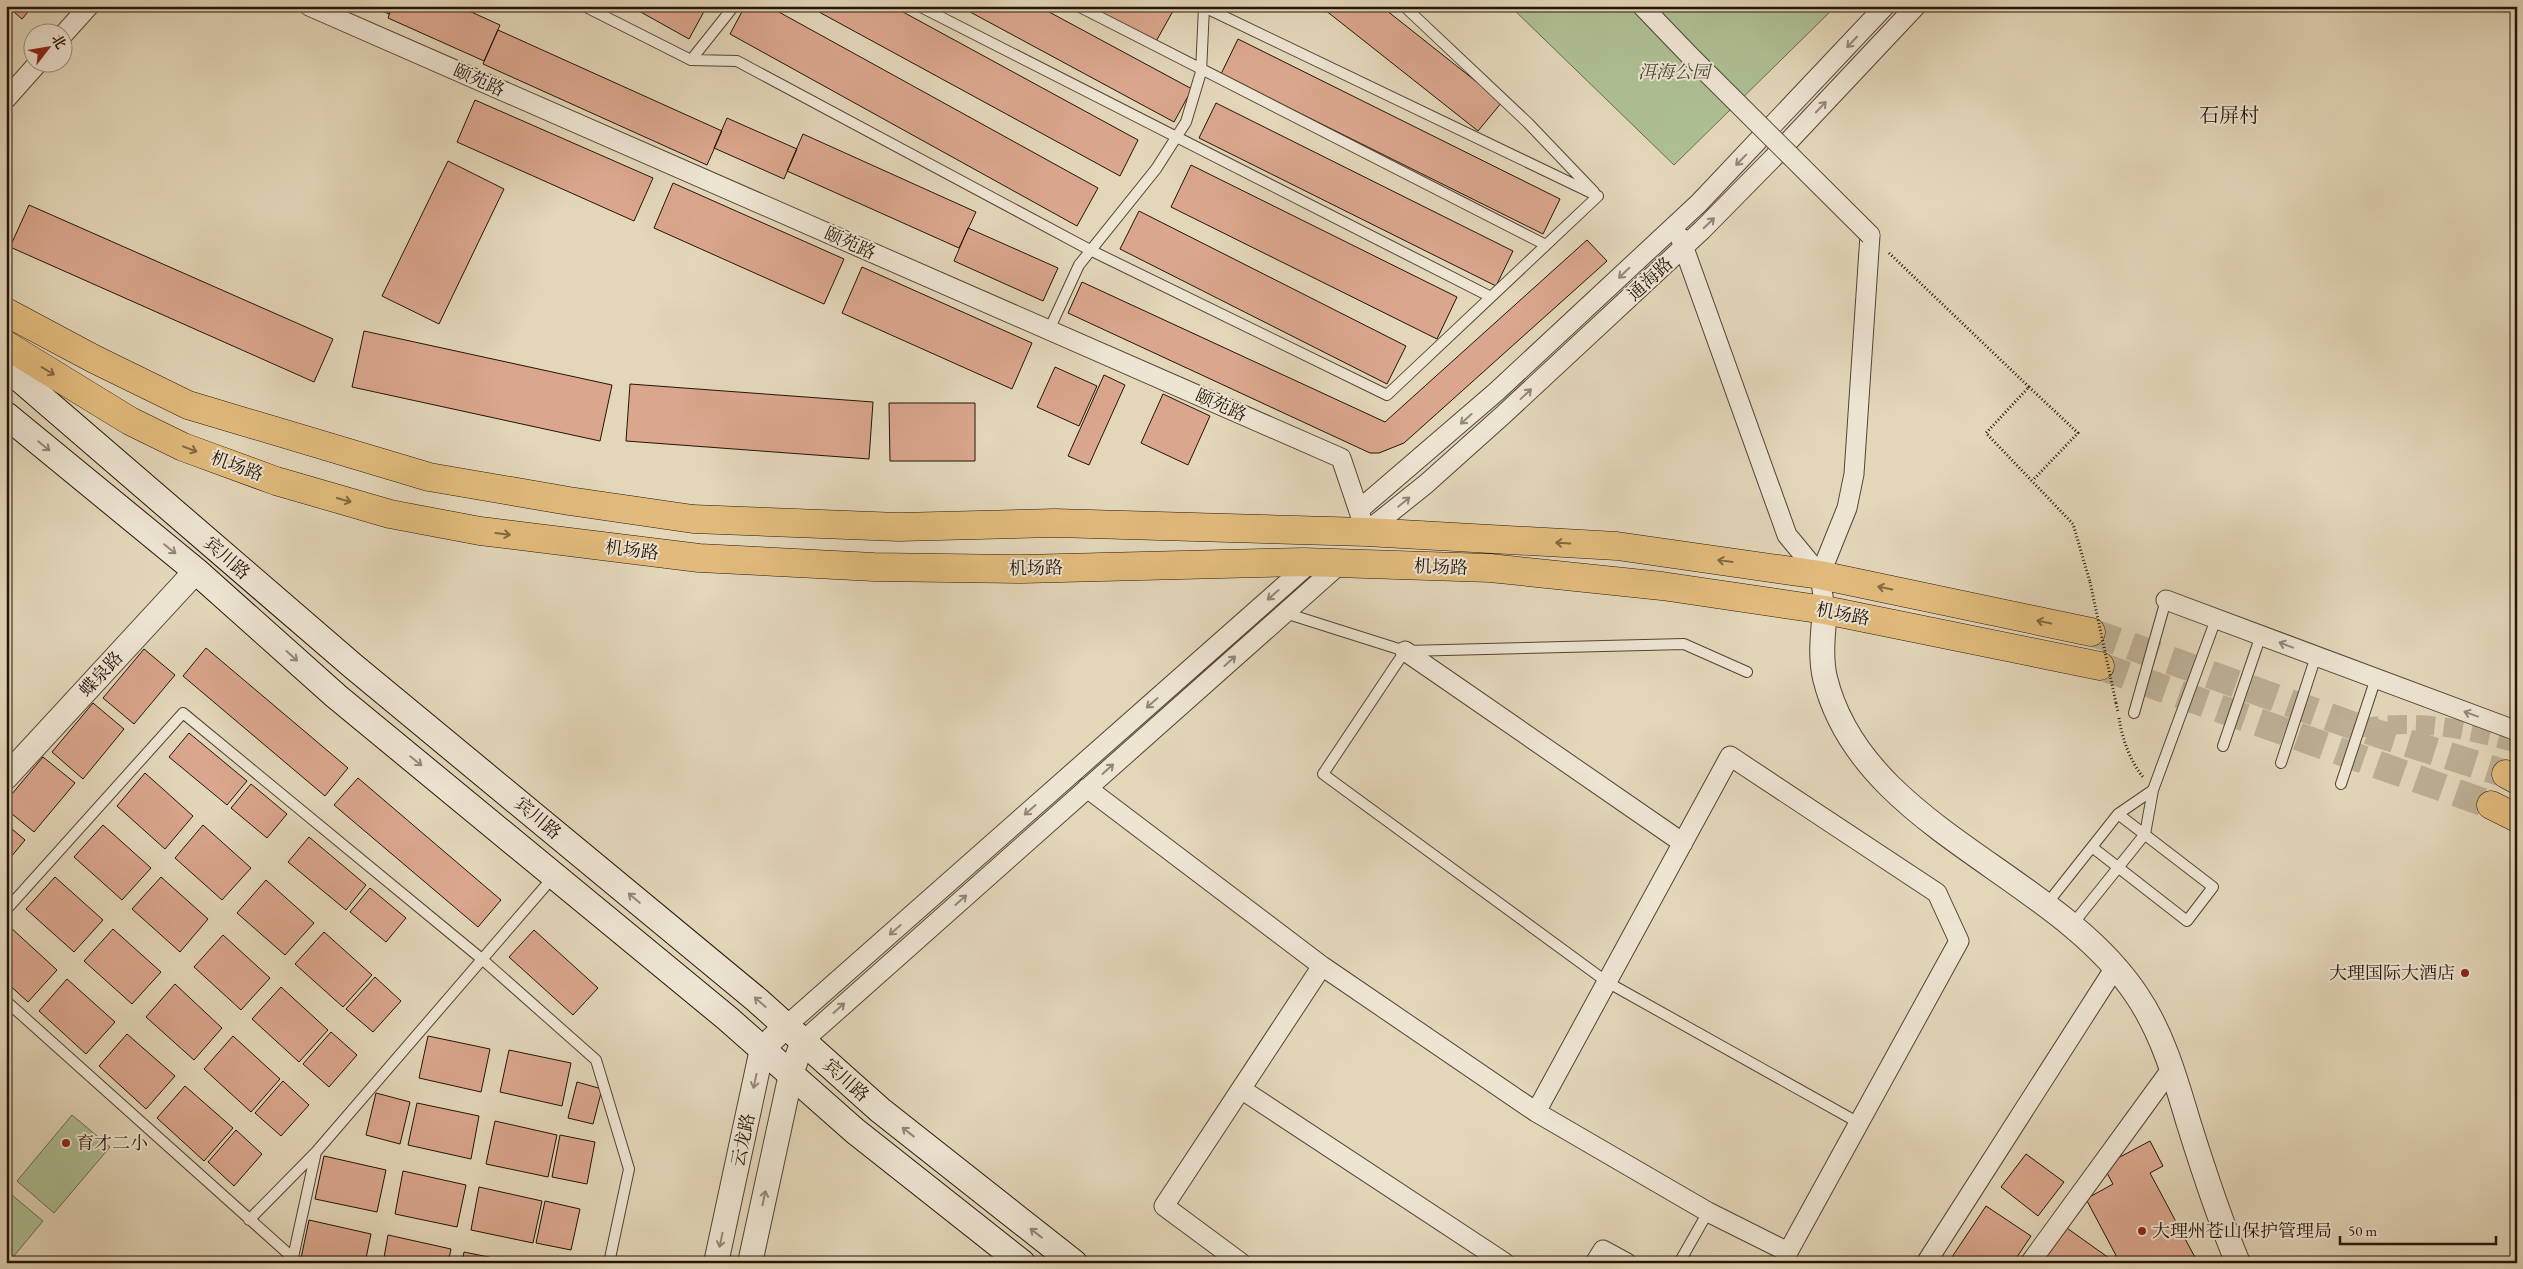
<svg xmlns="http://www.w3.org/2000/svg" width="2523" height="1269" font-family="'EB Garamond','Noto Serif SC',serif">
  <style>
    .green { fill: #aebf94; stroke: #696a4e }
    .building { fill: #daa68d; stroke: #241407 }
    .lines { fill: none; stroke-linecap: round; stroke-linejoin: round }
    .minor-tunnel { stroke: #bdaf95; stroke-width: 19; stroke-dasharray: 19 9; stroke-linecap: butt }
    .primary-tunnel { stroke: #bdaf95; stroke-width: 28; stroke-dasharray: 28 14; stroke-linecap: butt }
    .service-casing { stroke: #544434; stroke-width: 12 }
    .minor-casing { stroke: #544434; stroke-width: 21 }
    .tertiary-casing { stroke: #544434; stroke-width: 26 }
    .secondary-casing { stroke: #241407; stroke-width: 28 }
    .primary-casing { stroke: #241407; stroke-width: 29 }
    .path { stroke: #241407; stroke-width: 3; stroke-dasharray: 1 2.5; stroke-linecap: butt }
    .service { stroke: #ede4d2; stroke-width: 10 }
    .minor { stroke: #ede4d2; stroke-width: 19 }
    .tertiary { stroke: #ede4d2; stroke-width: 24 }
    .secondary { stroke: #ede4d2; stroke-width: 26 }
    .primary { stroke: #e2bb7c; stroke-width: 28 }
    .minor-bridge-casing { stroke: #544434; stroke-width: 21; stroke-linecap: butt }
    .path-bridge { stroke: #241407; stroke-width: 3; stroke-dasharray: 1 2.5; stroke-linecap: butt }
    .minor-bridge { stroke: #ede4d2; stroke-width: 19 }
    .oneway { stroke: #938677 }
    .oneway2 { stroke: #836842 }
    .poi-dot { fill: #8f2418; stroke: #ede4d2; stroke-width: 2 }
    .labels { text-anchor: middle; stroke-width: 4; stroke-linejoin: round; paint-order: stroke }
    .park-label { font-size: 18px; font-style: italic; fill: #4d4731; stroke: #ede4d2 }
    .street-label { font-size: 18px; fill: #241407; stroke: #ede4d2 }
    .poi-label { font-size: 18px; fill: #241407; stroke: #ede4d2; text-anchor: start }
    .quarter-label { font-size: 20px; fill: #241407; stroke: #ede4d2 }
  </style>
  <rect width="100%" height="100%" fill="#e3d6b9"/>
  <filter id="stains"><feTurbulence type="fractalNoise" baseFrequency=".004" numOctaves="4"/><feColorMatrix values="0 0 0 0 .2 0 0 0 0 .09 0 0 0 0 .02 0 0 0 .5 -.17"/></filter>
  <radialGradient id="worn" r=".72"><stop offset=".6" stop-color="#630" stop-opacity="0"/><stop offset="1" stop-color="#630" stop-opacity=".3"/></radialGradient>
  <path class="green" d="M1510 6H1836L1674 165Z
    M72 1115 110 1147 54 1213 17 1181Z
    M6 1190 43 1221 8 1263H6Z"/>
  <path class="building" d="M7 6H33L22 19Z
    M371 6H392L389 14Z
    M392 6H458L500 25 484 61 388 18Z
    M630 6H707L689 39Z
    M745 6H768L1098 188 1077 226 730 34Z
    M808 6H892L1138 140 1120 176Z
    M959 6H1038L1192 89 1174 122Z
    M1084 6H1165L1173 11 1154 45Z
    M1320 6H1381L1502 102 1478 131Z
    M498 30 722 131 707 165 483 64Z
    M1238 39 1560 199 1543 234 1221 74Z
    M475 100 653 178 634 221 457 142Z
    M1216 103 1513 251 1496 286 1199 138Z
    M727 118 797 149 784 179 714 148Z
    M803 134 976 212 959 248 787 171Z
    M448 161 504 189 439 324 382 296Z
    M1191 165 1457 297 1437 339 1171 207Z
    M673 183 844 259 824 304 654 228Z
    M29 205 333 339 314 382 10 247Z
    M1139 211 1406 346 1387 384 1120 249Z
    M968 228 1058 268 1043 301 954 261Z
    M1587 240 1607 261 1404 443 1379 453H1370L1068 313 1082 282 1385 422Z
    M862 267 1032 343 1012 389 842 313Z
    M364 331 612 385 600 441 352 387Z
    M1055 367 1097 386 1079 426 1037 407Z
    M1104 375 1125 385 1089 465 1068 456Z
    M630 384 873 402 869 459 626 441Z
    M1163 394 1210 416 1188 465 1141 443Z
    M889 403H975V461H890Z
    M206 648 348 768 325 796 183 676Z
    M144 649 175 675 134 724 103 698Z
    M93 703 124 729 83 779 52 752Z
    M189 733 247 781 227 805 169 757Z
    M43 757 75 783 34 832 6 809V801Z
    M145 773 193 816 165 849 117 806Z
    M358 778 501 900 478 927 334 805Z
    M251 784 287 814 267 838 231 808Z
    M6 824 25 840 6 863Z
    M103 825 151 868 122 900 74 857Z
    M203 825 251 868 222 900 175 858Z
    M309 837 366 885 346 910 288 862Z
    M55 877 103 920 74 952 26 909Z
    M161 877 208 919 180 952 132 909Z
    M266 880 314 923 285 955 237 913Z
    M370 888 406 918 386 942 350 912Z
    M10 927 57 970 28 1002 6 982V931Z
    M113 929 161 972 132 1004 84 961Z
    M534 930 598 988 573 1015 509 957Z
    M324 932 372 975 343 1007 295 964Z
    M223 935 270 978 241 1010 194 967Z
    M375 977 401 1001 373 1032 346 1009Z
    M67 979 115 1022 86 1054 39 1011Z
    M175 984 222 1028 194 1060 146 1017Z
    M281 987 328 1030 299 1062 252 1019Z
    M331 1032 357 1055 329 1087 303 1064Z
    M127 1034 175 1076 146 1109 99 1066Z
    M233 1036 280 1079 251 1112 204 1069Z
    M428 1036 490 1049 481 1092 419 1078Z
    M509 1050 571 1063 562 1106 500 1092Z
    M283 1081 309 1105 281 1136 255 1113Z
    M577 1082 602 1089 593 1124 568 1118Z
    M185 1086 233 1128 204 1161 157 1118Z
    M376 1093 410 1102 400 1144 366 1135Z
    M417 1103 479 1116 471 1159 408 1145Z
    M495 1121 557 1135 548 1177 486 1164Z
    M236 1130 262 1154 234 1186 208 1162Z
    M560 1135 595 1142 587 1184 552 1177Z
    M2150 1141 2163 1166 2150 1173 2198 1263H2120L2086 1199 2113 1184 2103 1166Z
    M2026 1154 2064 1182 2038 1216 2001 1187Z
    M324 1156 386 1170 377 1212 315 1199Z
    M403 1171 466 1185 457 1227 395 1214Z
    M479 1187 542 1201 533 1243 471 1230Z
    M545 1201 580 1209 571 1250 536 1243Z
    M1986 1206 2031 1236 2013 1263H1948Z
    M309 1220 371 1234 365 1263H300Z
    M2064 1226 2116 1263H2039Z
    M388 1235 451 1249 448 1263H383Z
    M464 1252 518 1263H462Z"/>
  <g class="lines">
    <path class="minor-tunnel" d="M2360 728C2420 719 2460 728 2517 743"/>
    <path class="primary-tunnel" d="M2091 632 2360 728 2506 774
      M2100 666 2491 805"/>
    <g class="service-casing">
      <path id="service" d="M584 6 691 60 737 61 1090 250 1387 395 1598 196
        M919 6 1491 297
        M1078 6 1546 245
        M1202 6 1598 196
        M1404 6 1528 123 1594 192
        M691 60 734 6
        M1049 330 1079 265 1156 169 1186 122 1201 72 1204 7
        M1285 613 1405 651
        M1747 672 1684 644 1405 651 1323 774 1607 982 1859 1123
        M2134 713 2166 600
        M2223 746 2261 635
        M2281 763 2316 656
        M2341 784 2376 678
        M2092 847 2187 921 2213 887 2118 814
        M2046 905 2118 814 2153 790 2216 619
        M6 910 183 713 483 960 596 1060 629 1169 609 1263
        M2072 925 2145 834 2153 790
        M6 1001 293 1258
        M249 1220 316 1152 554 876
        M292 1262 316 1152
        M1679 1263 1708 1212"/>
    </g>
    <g class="minor-casing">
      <path id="minor" d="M309 6 1341 458 1366 532 1426 484 1503 415 1702 230 1772 159 1916 6
        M1642 6 1693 59
        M62 36 89 6
        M6 99 39 62
        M1680 237 1787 535 1820 575
        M1360 509 1496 392 1699 203 1885 6
        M2166 600 2517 731
        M1825 610 1820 575 1847 508 1854 474 1870 235
        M1405 651 1683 843
        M1087 788 1322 966 1536 1112 1708 1212 1788 1252 1959 941 1937 893 1730 756 1536 1112
        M786 1026 1310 563
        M803 1041 1340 564
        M1241 1089 1505 1263
        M1241 1263 1164 1206 1322 966
        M1595 1263 1603 1250 1627 1263
        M1926 1263 2116 966
        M2030 1263 2172 1068"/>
    </g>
    <g class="tertiary-casing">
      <path id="tertiary" d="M1825 610C1823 632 1820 657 1825 678 1861 827 2055 873 2136 994 2162 1032 2175 1077 2188 1121 2203 1169 2218 1216 2238 1263
        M6 777 196 571
        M716 1263 762 1049 786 1026
        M750 1263 791 1074 803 1041"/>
    </g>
    <g class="secondary-casing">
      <path id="secondary" d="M6 367 353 666 757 1000 880 1110 1074 1263
        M6 415 196 571 336 696 727 1018 855 1131 1022 1263"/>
    </g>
    <g class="primary-casing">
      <path id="primary" d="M6 312 94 359 188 405 429 477 569 501 693 519 899 527 1055 523 1366 532 1617 546 1820 575 2091 632
        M6 345 130 421 183 447 276 481 390 514 480 531 699 558 874 567 1022 569 1304 562 1490 568 1662 586 1825 610 2100 666
        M2506 774 2517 780
        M2491 805 2517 818"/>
    </g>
    <path class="path" d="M1889 253 2029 387 1986 433 2073 524 2090 582
      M2029 387 2078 433 2033 480
      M2116 703 2118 712
      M2119 718C2122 738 2130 761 2143 777"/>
    <use href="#service" class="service"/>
    <use href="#minor" class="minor"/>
    <use href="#tertiary" class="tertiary"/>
    <use href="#secondary" class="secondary"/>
    <use href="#primary" class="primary"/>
    <g class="minor-bridge-casing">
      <path id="minor-bridge" d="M1693 59 1870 235"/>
    </g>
    <path class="path-bridge" d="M2090 582 2116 703"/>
    <use href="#minor-bridge" class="minor-bridge"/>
  </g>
  <defs><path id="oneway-shaft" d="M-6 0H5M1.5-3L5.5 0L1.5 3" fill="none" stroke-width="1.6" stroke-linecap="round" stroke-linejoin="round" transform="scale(1.25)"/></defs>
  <g class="oneway">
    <use href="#oneway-shaft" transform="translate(1852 42) rotate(133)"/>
    <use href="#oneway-shaft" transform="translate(1821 107) rotate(-47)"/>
    <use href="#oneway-shaft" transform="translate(1741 160) rotate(134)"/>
    <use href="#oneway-shaft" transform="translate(1709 223) rotate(-44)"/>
    <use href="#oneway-shaft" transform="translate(1624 273) rotate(136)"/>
    <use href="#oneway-shaft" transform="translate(1526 394) rotate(-43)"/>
    <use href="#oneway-shaft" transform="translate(1466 419) rotate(138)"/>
    <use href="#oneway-shaft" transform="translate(44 446) rotate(39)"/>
    <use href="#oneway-shaft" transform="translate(1404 502) rotate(-40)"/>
    <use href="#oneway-shaft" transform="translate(170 549) rotate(39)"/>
    <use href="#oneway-shaft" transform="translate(1273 595) rotate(139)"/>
    <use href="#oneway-shaft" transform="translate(2286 645) rotate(-159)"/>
    <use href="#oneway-shaft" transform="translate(292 656) rotate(42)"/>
    <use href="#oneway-shaft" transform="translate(1230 661) rotate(-42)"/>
    <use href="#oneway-shaft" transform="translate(1152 703) rotate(139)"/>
    <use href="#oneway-shaft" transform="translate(2471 714) rotate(-160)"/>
    <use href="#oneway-shaft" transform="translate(416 761) rotate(39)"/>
    <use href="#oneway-shaft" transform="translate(1108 769) rotate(-42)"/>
    <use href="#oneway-shaft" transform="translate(1030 810) rotate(139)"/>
    <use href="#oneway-shaft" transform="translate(634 898) rotate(-140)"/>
    <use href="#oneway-shaft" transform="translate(961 900) rotate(-42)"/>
    <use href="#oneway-shaft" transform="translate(895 930) rotate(139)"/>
    <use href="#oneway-shaft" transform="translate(760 1002) rotate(-139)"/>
    <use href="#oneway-shaft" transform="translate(839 1008) rotate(-42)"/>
    <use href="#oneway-shaft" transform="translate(755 1081) rotate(102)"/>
    <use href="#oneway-shaft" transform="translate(908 1132) rotate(-142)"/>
    <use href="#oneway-shaft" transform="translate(764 1198) rotate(-78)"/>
    <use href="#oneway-shaft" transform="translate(1036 1233) rotate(-142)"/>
    <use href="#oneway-shaft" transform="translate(721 1240) rotate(102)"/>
  </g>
  <g class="oneway2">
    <use href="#oneway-shaft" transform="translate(48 371) rotate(31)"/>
    <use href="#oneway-shaft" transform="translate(190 449) rotate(21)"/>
    <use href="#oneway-shaft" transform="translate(344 500) rotate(16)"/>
    <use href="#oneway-shaft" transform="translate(503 534) rotate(7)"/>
    <use href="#oneway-shaft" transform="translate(1563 543) rotate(-177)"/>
    <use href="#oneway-shaft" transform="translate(1725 561) rotate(-172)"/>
    <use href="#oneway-shaft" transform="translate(1885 588) rotate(-168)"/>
    <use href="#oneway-shaft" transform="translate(2044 622) rotate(-168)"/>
  </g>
  <g class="poi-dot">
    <circle cx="2465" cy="973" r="5"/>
    <circle cx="66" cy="1143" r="5"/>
    <circle cx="2142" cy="1231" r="5"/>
  </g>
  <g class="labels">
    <g class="park-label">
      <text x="1674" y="78">洱海公园</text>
    </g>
    <g class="street-label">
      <text transform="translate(479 80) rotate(24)" y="6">颐苑路</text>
      <text transform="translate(850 243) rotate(24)" y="6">颐苑路</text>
      <text transform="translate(1650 279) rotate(-43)" y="6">通海路</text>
      <text transform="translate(1221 405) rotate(24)" y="6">颐苑路</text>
      <text transform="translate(237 466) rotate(20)" y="6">机场路</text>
      <text transform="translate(632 550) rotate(7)" y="6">机场路</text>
      <text transform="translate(227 558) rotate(41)" y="6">宾川路</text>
      <text transform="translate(1441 567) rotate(2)" y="6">机场路</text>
      <text transform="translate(1036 568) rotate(-1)" y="6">机场路</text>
      <text transform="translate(1843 614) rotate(11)" y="6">机场路</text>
      <text transform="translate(101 674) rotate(-47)" y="6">蝶泉路</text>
      <text transform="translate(538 818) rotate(40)" y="6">宾川路</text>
      <text transform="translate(846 1080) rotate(42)" y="6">宾川路</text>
      <text transform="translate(743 1140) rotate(-78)" y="6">云龙路</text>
    </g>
    <g class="poi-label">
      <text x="2455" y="979" text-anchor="end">大理国际大酒店</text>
      <text x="76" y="1149">育才二小</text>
      <text x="2152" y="1237">大理州苍山保护管理局</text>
    </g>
    <g class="quarter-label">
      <text x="2229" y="122">石屏村</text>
    </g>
  </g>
  <rect width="2523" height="1269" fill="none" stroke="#e3d6b9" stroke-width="25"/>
  <rect x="8" y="8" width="2508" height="1254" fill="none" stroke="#241407" stroke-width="2.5"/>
  <rect x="12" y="12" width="2498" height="1244" fill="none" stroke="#241407"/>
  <g transform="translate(48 48) rotate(59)"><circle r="24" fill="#ede4d2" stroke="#9d9181"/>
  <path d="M0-4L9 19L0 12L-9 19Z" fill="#8f2418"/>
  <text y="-8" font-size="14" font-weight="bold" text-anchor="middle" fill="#241407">北</text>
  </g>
  <path d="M2340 1236v8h156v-8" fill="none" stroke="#241407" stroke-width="2.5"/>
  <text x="2348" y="1236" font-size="15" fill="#241407" stroke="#ede4d2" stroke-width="4" paint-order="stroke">50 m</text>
  <rect width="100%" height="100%" filter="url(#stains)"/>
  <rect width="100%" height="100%" fill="url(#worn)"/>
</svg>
